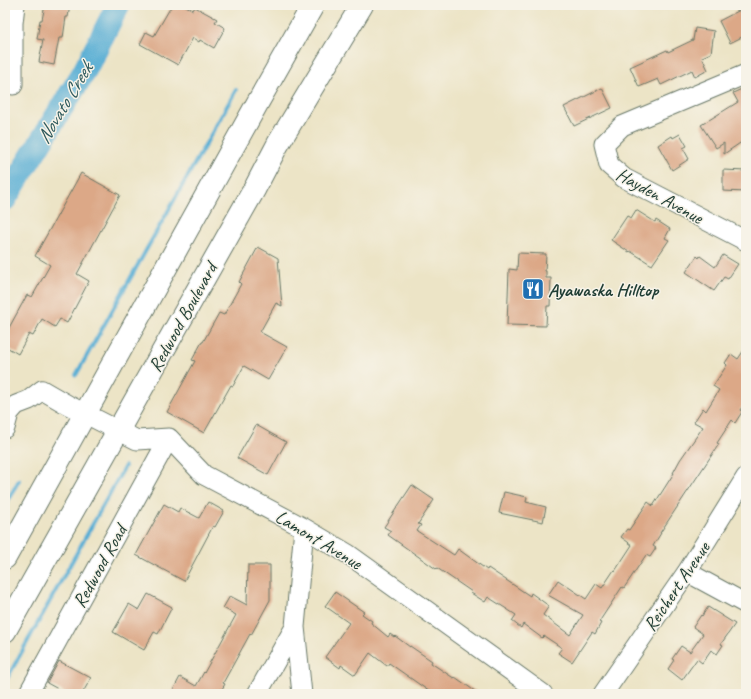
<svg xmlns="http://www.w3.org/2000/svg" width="751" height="699" font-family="Caveat,sans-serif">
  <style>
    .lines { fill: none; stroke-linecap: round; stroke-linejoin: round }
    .stream { stroke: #58aed4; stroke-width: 4 }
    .river { stroke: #58aed4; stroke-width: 24 }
    .building { fill: #dca887 }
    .minor-casing { stroke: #677767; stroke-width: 21 }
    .major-casing { stroke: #677767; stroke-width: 24 }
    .minor { stroke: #fff; stroke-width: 19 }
    .major { stroke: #fff; stroke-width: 22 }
    .labels { text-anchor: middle; stroke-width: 3; stroke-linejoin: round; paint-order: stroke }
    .street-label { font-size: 19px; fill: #1f3d34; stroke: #f7f3e8 }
    .poi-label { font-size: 19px; font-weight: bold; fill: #1f3d34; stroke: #f7f3e8; text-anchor: start }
    .water-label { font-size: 20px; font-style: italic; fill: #2d595c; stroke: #f7f3e8 }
  </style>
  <rect width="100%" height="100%" fill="#f7f3e8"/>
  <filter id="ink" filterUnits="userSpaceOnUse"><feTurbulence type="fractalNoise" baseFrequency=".025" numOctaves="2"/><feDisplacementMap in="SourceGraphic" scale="8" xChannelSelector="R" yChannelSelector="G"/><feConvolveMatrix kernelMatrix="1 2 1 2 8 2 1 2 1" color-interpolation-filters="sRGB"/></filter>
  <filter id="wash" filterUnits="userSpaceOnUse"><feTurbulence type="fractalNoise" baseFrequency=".012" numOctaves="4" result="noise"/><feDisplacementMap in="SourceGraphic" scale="16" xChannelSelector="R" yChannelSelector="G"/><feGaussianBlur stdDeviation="0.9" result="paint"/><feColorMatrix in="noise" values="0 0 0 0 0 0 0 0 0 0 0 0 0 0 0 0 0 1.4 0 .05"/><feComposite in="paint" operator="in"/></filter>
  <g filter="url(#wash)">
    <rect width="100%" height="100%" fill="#ece4c6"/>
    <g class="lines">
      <path class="stream" d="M76 375 236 90
        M5 505 19 480
        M5 682 125 466"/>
      <path class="river" d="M5 199 84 72 118 5"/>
    </g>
    <g id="blocks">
      <path class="building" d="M45 5H70L68 17H66L63 38H59L54 65 39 62 43 40 37 39 40 20H42Z
        M172 5H184L193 10 195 7 217 19 215 22 225 28 214 48 200 40 199 42 193 38 178 65 140 44 146 32 154 36Z
        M746 7V35L730 43 719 21Z
        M695 28 714 31 711 53 702 57 708 70 695 77 692 70 661 85 658 79 639 87 630 67 667 50 668 52 693 40Z
        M746 87V139L724 154V143L716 148 701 125 738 102 733 93Z
        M602 88 612 108 574 126 564 107Z
        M680 134 687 146 683 148 689 159 672 170 658 145 672 136 673 138Z
        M723 170 746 171V192L723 191Z
        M81 173 120 195 77 274 89 281 67 323 60 319 55 327 42 319 33 336 29 334 18 354 5 346V335L27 295 32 297 50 265 35 256Z
        M636 210 655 222 656 220 670 229 665 238 669 240 652 265 630 251 629 252 611 240 627 216 631 218Z
        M258 247 278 258 282 306 276 303 260 332 287 347 268 380 244 366 233 386 231 385 204 433 167 412 195 361 192 360 202 342H203L219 313 224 315 241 284 239 282Z
        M518 253 546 254 545 271H546V278H551L550 306H547L546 326 507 325 509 269 517 270Z
        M723 255 738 264 728 279 724 277 714 291 686 272 697 256 699 258 700 256 715 267Z
        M746 347V401L740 410 742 412 735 423 732 420 717 443 719 444 660 533H661L653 546 656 548 650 557 646 555 624 588 622 587 599 622 601 623 595 634 592 632 572 662 558 653 562 648 544 636 542 638 523 624 521 628 512 621 516 615 488 597 485 602 471 593 472 592 437 568 436 569 388 535 391 531 384 527 412 485 434 500 418 524 421 525 417 531 454 555 458 549 487 570 488 568 530 596 531 593 549 606 543 615 570 635 583 615 548 595 558 580 586 599 596 584 602 588 614 570 615 571 632 545 621 537 627 529 629 530 648 502 653 506 674 473H673L680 460 703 427 694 422 703 408 706 411 719 390 713 386 727 365 725 363 731 354 738 359Z
        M256 425 286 442 268 475 237 458Z
        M504 492 527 497 526 502 546 507 543 522 499 513Z
        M208 502 224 511 215 527 213 526 184 581 136 555 164 504 178 512 180 508 199 518Z
        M248 565H270V600L251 635 250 634 223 683 225 684 219 694H171L180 677 196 686 204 672V673L236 615 223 608 230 596 247 605Z
        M335 592 364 612 362 614 372 621 371 623 388 637 390 634 394 637 395 636 410 647V646L432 661 431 663 452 677 454 678 455 677 479 694H433L389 663 387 666 370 653 355 675 341 665 340 668 325 657 349 623 325 606Z
        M148 594 172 607 158 634 154 632 144 650 113 632 129 604 139 610Z
        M708 607 735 624 721 644 723 645 717 654 711 650 702 663 697 659 682 680 668 669 674 660 672 659 681 646 690 652 703 634 693 627 701 615 702 616Z
        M59 661 91 678 82 694H67L47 683Z"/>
    </g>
  </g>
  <g filter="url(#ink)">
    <use href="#blocks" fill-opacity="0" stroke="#677767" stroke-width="1"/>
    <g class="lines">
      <g class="minor-casing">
        <path id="minor" d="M746 74 622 126 604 144 609 165 624 178 746 241
          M13 85V23L15 5
          M5 428 9 413 16 405 29 400 42 390 68 405 137 440 169 438 204 475 304 528 348 554 543 694
          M687 572 746 604
          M295 627 302 694
          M28 694 169 438
          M257 694 295 627 304 528
          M603 694 687 572 746 477"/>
      </g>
      <g class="major-casing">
        <path id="major" d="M5 558 258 102 313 5
          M5 631 255 188 278 144 362 5"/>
      </g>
      <use href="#minor" class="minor"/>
      <use href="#major" class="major"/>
    </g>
  </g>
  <defs>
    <g id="restaurant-square" transform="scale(1.15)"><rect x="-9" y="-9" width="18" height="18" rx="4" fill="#1f6fb2" stroke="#f7f3e8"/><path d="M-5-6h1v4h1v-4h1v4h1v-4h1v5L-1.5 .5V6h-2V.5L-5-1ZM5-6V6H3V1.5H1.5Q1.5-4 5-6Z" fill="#fff"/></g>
  </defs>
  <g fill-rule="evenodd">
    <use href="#restaurant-square" x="533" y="289"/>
  </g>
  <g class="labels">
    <g class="street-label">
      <text transform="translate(660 195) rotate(29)" y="7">Hayden Avenue</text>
      <text transform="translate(182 317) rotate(-61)" y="7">Redwood Boulevard</text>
      <text transform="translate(319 539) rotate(31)" y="7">Lamont Avenue</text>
      <text transform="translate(99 566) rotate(-61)" y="7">Redwood Road</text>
      <text transform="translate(676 586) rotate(-56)" y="7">Reichert Avenue</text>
    </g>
    <g class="poi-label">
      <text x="548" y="296">Ayawaska Hilltop</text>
    </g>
    <g class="water-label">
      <text transform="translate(64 103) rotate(-59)" y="7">Novato Creek</text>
    </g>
  </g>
  <rect width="751" height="699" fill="none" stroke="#f7f3e8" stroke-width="20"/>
</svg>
